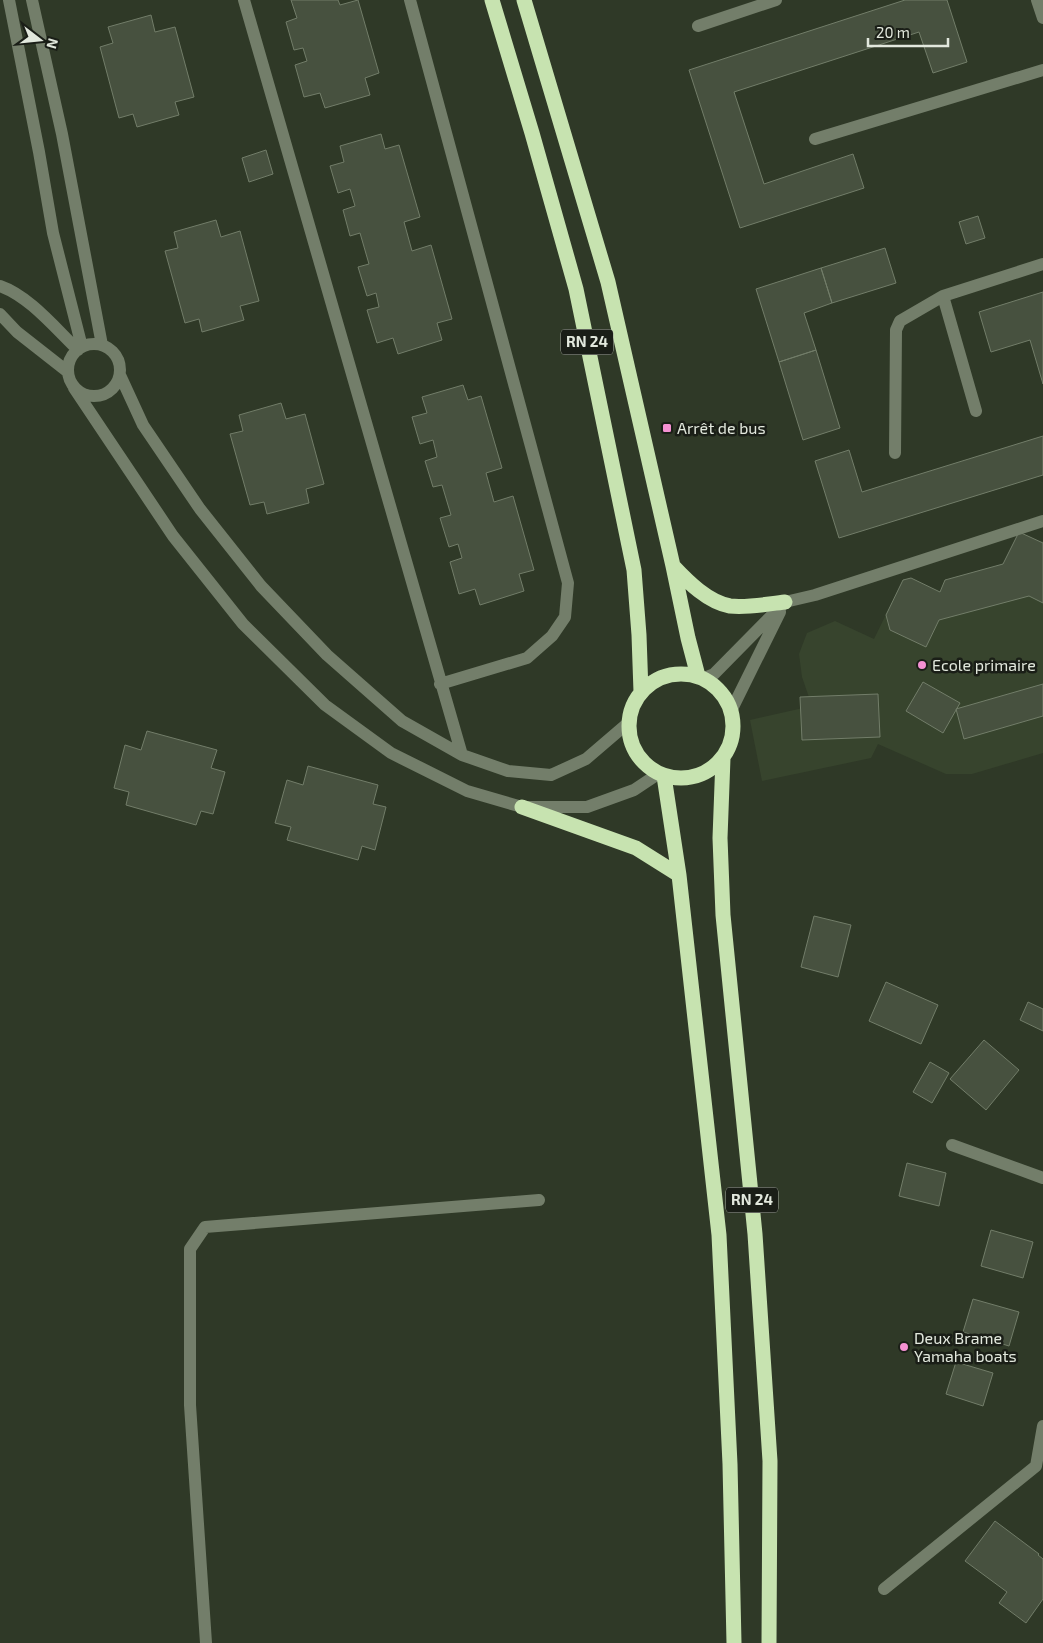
<svg xmlns="http://www.w3.org/2000/svg" width="1043" height="1643" font-family="'Exo 2',sans-serif">
  <style>
    .built { fill: #37442d }
    .building { fill: #47513f; stroke: #727d69 }
    .lines { fill: none; stroke-linecap: round; stroke-linejoin: round }
    .minor { stroke: #737e6a; stroke-width: 12 }
    .highway { stroke: #c7e3b0; stroke-width: 15 }
    .poi-dot { fill: #f591d2; stroke: #1a1e17; stroke-width: 2 }
    .labels { text-anchor: middle; stroke-width: 5; stroke-linejoin: round; paint-order: stroke }
    .shield { fill: #1a1e17; stroke: #a6aba2; stroke-width: 1 }
    .shield-label { font-size: 15px; font-weight: bold; fill: #e2e8dd }
    .poi-label { font-size: 16px; fill: #e2e8dd; stroke: #1a1e17; text-anchor: start }
  </style>
  <rect width="100%" height="100%" fill="#2f3927"/>
  <path class="built" d="M1043 541V753L972 774H946L878 744 871 758 762 781 750 720 812 706 802 677 799 654 807 633 835 621 874 639 897 592 939 608 997 585 1012 549Z"/>
  <path class="building" d="M291 0H338L340 5 358 0 379 73 365 78 370 95 325 108 320 93 304 97 295 65 307 61 303 48 294 50 286 22 297 18Z
    M905 0H947L967 62 933 73 919 32 734 92 764 184 853 154 864 188 740 228 689 70Z
    M151 15 155 32 175 27 194 97 175 102 179 115 137 127 133 114 119 118 100 47 113 43 108 27Z
    M381 134 385 149 399 145 420 217 404 222 412 251 431 245 452 319 437 323 442 340 398 354 393 338 377 343 367 310 379 307 376 293 367 296 358 267 369 264 360 233 350 236 343 210 355 206 350 189 338 193 330 166 344 162 340 146Z
    M266 150 273 174 249 182 242 158Z
    M978 216 985 238 966 244 959 222Z
    M216 220 221 237 240 231 259 301 240 306 244 320 202 332 199 319 185 323 165 251 178 248 174 232Z
    M885 248 896 283 832 303 821 268Z
    M821 268 832 303 804 313 816 350 779 362 756 289Z
    M1043 292V384L1030 340 991 352 979 312Z
    M816 350 840 428 803 440 779 362Z
    M463 385 468 400 481 396 502 468 486 473 494 502 513 496 534 570 519 574 524 591 480 605 475 589 459 594 450 562 462 558 458 544 449 547 440 518 451 515 442 485 433 487 425 461 437 457 433 440 420 444 412 417 427 413 422 397Z
    M281 403 286 419 305 414 324 484 306 489 309 503 267 514 264 502 250 505 230 434 243 431 239 415Z
    M1043 436V475L839 538 815 461 849 450 862 492Z
    M1019 532 1043 543V603L1029 596 939 620 926 647 890 630 886 615 903 580 911 578 940 592 945 580 1003 564Z
    M923 682 960 703 943 733 906 711Z
    M1043 684V716L964 739 956 709Z
    M878 694 880 737 802 740 800 697Z
    M147 731 217 750 211 768 225 772 213 814 201 811 196 825 126 805 129 792 114 788 125 745 141 750Z
    M308 766 378 785 373 804 386 807 375 850 362 846 358 860 287 840 291 827 275 823 287 780 303 785Z
    M814 916 851 925 838 977 801 967Z
    M886 982 938 1005 921 1044 869 1021Z
    M1028 1002 1043 1009V1031L1020 1020Z
    M984 1040 1019 1070 986 1110 950 1079Z
    M930 1062 949 1073 932 1103 913 1092Z
    M907 1163 946 1173 939 1206 899 1196Z
    M991 1230 1033 1242 1023 1278 981 1266Z
    M973 1299 1019 1312 1009 1346 963 1332Z
    M956 1362 993 1373 983 1406 946 1394Z
    M995 1521 1039 1554 1038 1555 1043 1559V1599L1026 1623 999 1603 1007 1592 965 1561Z"/>
  <g class="lines">
    <path class="minor" d="M9 0 39 152 53 233 82 347
      M32 0 62 134 102 345
      M244 0 462 755
      M410 0 568 583 565 617 552 636 527 658 440 684
      M1037 0 1043 18
      M698 26 776 0
      M815 139 1043 70
      M0 286C29 296 55 328 78 350
      M943 296 976 411
      M0 314 17 332 68 372
      M68 370a26 26 0 1 1 52 0a26 26 0 1 1-52 0Z
      M120 375 143 425 200 509 261 586 327 655 402 721 462 755 508 771 551 775 586 759 628 723
      M74 388 173 536 243 624 325 705 391 753 467 791 522 807H587L634 790 658 774
      M895 453 896 330 900 321 943 296 1043 264
      M704 678 714 674 785 602 815 595 1043 521
      M731 711 780 612
      M952 1145 1043 1178
      M884 1589 1036 1466 1043 1426
      M206 1643 190 1405V1249L205 1227 539 1200"/>
    <path class="highway" d="M492 0 532 133 576 289 634 570 639 635 641 692
      M524 0 608 282 673 566 688 638 698 676
      M673 566C688 582 708 602 730 606 748 608 767 604 785 602
      M629 726a52 52 0 1 1 104 0a52 52 0 1 1-104 0Z
      M723 758 720 838 723 915 755 1234 770 1461 769 1643
      M664 776 679 875 719 1235 730 1464 734 1643
      M522 807 636 848 679 875"/>
  </g>
  <g class="poi-dot">
    <rect x="662" y="423" width="10" height="10" rx="2.5"/>
    <circle cx="922" cy="665" r="5"/>
    <circle cx="904" cy="1347" r="5"/>
  </g>
  <g class="labels">
    <g class="shield">
      <rect x="561" y="329.5" width="52" height="25" rx="4"/>
      <rect x="726" y="1187.5" width="52" height="25" rx="4"/>
    </g>
    <g class="shield-label">
      <text x="587" y="347">RN 24</text>
      <text x="752" y="1205">RN 24</text>
    </g>
    <g class="poi-label">
      <text x="677" y="434">Arrêt de bus</text>
      <text x="932" y="671">Ecole primaire</text>
      <text x="914" y="1344">Deux Brame<tspan x="914" dy="18">Yamaha boats</tspan></text>
    </g>
  </g>
  <g transform="translate(40 40) rotate(106)" stroke="#1a1e17" stroke-width="4" paint-order="stroke">
  <path d="M0-4L9 19L0 12L-9 19Z" fill="#e2e8dd"/>
  <text y="-8" font-size="14" font-weight="bold" text-anchor="middle" fill="#e2e8dd">N</text>
  </g>
  <path d="M868 38v8h80v-8" fill="none" stroke="#e2e8dd" stroke-width="2.5"/>
  <text x="876" y="38" font-size="15" fill="#e2e8dd" stroke="#1a1e17" stroke-width="4" paint-order="stroke">20 m</text>
</svg>
